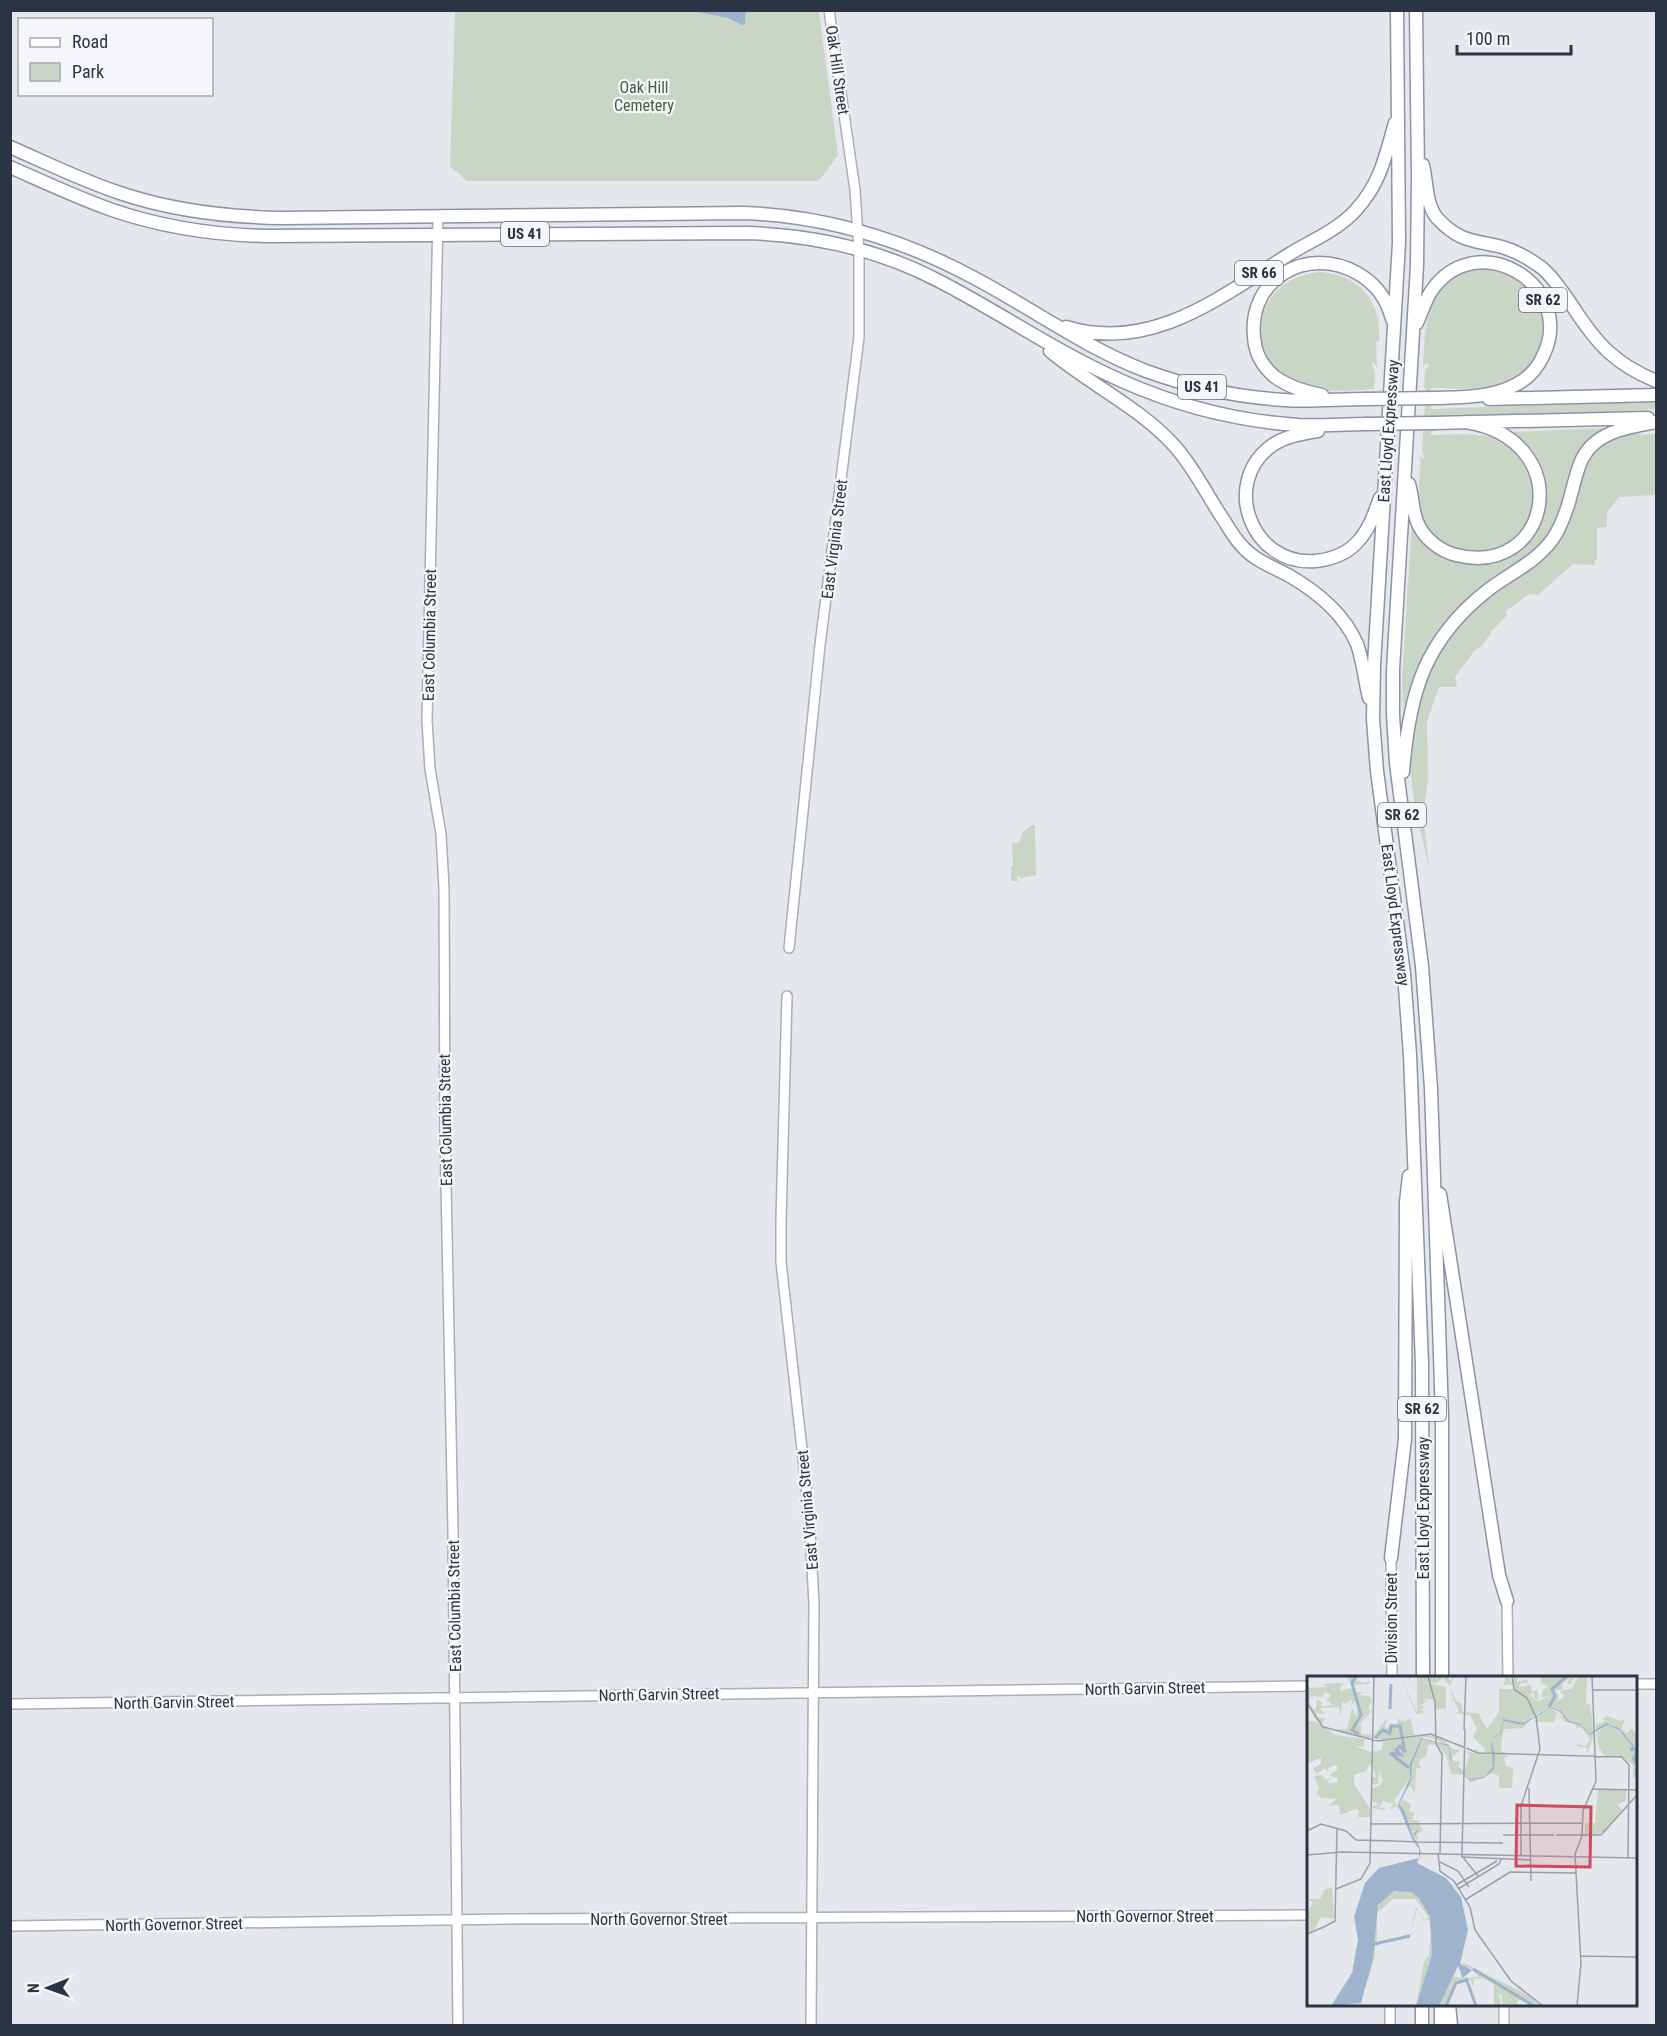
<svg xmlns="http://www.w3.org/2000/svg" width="1667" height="2036" font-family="'Roboto Condensed',sans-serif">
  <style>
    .green { fill: #c9d6c5 }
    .water { fill: #9fb4cc }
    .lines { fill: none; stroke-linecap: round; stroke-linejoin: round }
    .secondary-casing { stroke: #a9aeb7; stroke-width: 12 }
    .highway-casing { stroke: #8b94a3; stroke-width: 15 }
    .secondary { stroke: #fff; stroke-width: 9 }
    .highway { stroke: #fff; stroke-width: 12 }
    .highway-bridge-casing { stroke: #8b94a3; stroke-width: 15; stroke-linecap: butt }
    .highway-bridge { stroke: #fff; stroke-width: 12 }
    .labels { text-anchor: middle; stroke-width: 4.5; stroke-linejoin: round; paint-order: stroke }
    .shield { fill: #f4f6f9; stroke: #676e7b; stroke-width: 1.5 }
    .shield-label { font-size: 15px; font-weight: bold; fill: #2b3445 }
    .street-label { font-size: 16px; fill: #2b3445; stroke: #f4f6f9 }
    .park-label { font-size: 16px; fill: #3f6138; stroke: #f4f6f9 }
    .inset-river { fill: none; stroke: #9fb4cc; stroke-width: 3 }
    .inset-road { fill: none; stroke: #9a9fa9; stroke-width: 1.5 }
    .view { fill: #d1495b; fill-opacity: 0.15; stroke: #d1495b; stroke-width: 3 }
    .inset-edge { fill: none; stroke: #2b3445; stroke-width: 3 }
  </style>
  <rect width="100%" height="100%" fill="#e4e7ec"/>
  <path class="green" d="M455 11H819L838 155 819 181H467L450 166Z
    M1480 269C1522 269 1554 302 1540 345 1535 361 1526 375 1509 382 1486 391 1455 388 1431 388V409L1656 401V409L1605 413 1432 418 1431 435C1451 435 1475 432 1495 438 1509 442 1517 453 1525 464 1534 476 1537 493 1532 507 1529 517 1526 528 1518 536 1491 563 1436 555 1422 518 1415 500 1422 474 1420 454L1422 459 1424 457 1422 451 1426 389H1424L1425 371 1429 365 1427 363 1423 367C1426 323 1424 278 1480 269Z
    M1321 272C1361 276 1382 302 1379 342H1376L1377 367 1374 363H1372L1375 373 1374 389C1359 390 1314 393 1301 388 1238 359 1252 277 1321 272Z
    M1605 428 1589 440 1576 458 1564 506 1547 536 1529 555 1493 579 1466 600 1449 618 1429 647 1413 679 1403 710 1402 677 1412 522C1414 527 1417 534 1420 538 1472 594 1565 549 1543 474 1540 465 1535 453 1528 446 1524 442 1518 438 1513 435L1514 432Z
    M1639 433 1641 435 1656 434V495L1619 497 1607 513V527L1597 528V560H1595V565L1573 564 1538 595 1529 594 1505 612 1507 615 1492 631 1482 646 1475 650 1455 677 1457 687H1439L1427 721 1428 780 1423 814 1429 868C1421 831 1410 793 1410 755 1409 700 1439 638 1481 603 1505 583 1543 567 1559 540 1586 493 1572 440 1639 433Z
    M1032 825 1035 826 1036 875 1021 878 1017 875 1018 881H1011V866H1013L1012 843 1019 842 1022 833Z"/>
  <path class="water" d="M692 11H746L745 24 742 25 728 18Z"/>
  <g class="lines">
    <g class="secondary-casing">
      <path id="secondary" d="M438 216 427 720 430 769 441 834 444 888 445 1134 453 1531 458 2026
        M789 948 820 645 859 337V251L855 190 829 10
        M787 996 781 1220V1262L809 1512 814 1604 811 2026
        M1391 1558 1392 1678
        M1507 1601 1508 1678
        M1636 1684H1656
        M10 1704 1308 1686
        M10 1926 517 1919 1308 1915
        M1390 2026V2004
        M1504 2026V2004"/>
    </g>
    <g class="highway-casing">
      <path id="highway" d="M1397 10 1399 243 1374 665 1373 719 1377 771 1404 974 1410 1055 1422 1364 1423 1678
        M1416 10 1418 177 1417 265 1393 670V715L1396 763 1422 966 1431 1088 1442 1415V1678
        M10 147C47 163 83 181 120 193 173 211 227 217 282 218L744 213C827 216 905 240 978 280 1034 310 1086 348 1146 371 1190 387 1237 397 1284 400 1311 402 1339 399 1366 399
        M1423 165C1427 182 1426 205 1437 218 1459 242 1473 240 1502 247 1516 251 1530 259 1542 268 1555 279 1564 294 1573 307 1597 344 1615 364 1656 381
        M10 167C44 182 78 198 112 210 162 227 214 235 267 236L746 233C812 235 880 250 939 281 1001 313 1058 353 1122 381 1178 406 1238 421 1298 425 1321 426 1344 424 1366 424
        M1417 323C1421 313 1425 302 1430 293 1475 223 1578 285 1543 356 1537 369 1528 379 1515 385 1491 398 1460 397 1434 398
        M1066 327C1151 353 1220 297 1288 255 1310 241 1338 230 1356 210 1381 182 1385 157 1395 123
        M1050 351C1088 383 1135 405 1170 441 1191 463 1205 491 1221 516 1228 526 1233 537 1242 546 1254 560 1271 566 1288 575 1316 591 1344 614 1357 644 1363 661 1365 681 1369 698
        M1322 395C1306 392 1289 387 1275 377 1263 367 1255 353 1254 337 1248 279 1307 245 1357 273 1375 283 1387 299 1392 319
        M1489 399 1656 395
        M1433 423 1648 418
        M1318 431C1303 433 1287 436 1274 444 1219 481 1251 567 1316 561 1333 559 1350 552 1360 539 1370 527 1375 512 1380 498
        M1409 484C1413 497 1412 511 1418 524 1425 539 1440 551 1456 555 1552 579 1578 440 1466 422
        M1403 772C1409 694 1424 640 1488 590 1510 573 1535 563 1552 540 1560 529 1565 515 1569 502 1573 488 1576 472 1582 459 1596 431 1629 427 1656 422
        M1440 1194 1499 1575 1507 1601
        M1391 1558 1405 1439 1406 1202 1409 1176
        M1441 2004V2026
        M1449 2004 1451 2026
        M1422 2026V2004"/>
    </g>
    <use href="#secondary" class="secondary"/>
    <use href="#highway" class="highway"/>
    <g class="highway-bridge-casing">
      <path id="highway-bridge" d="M1366 399 1434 398
        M1366 424 1433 423"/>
    </g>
    <use href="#highway-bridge" class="highway-bridge"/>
  </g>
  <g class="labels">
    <g class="shield">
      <rect x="501" y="222" width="48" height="24" rx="4.5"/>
      <rect x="1235" y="261" width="48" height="24" rx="4.5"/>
      <rect x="1519" y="288" width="48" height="24" rx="4.5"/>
      <rect x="1178" y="375" width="48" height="24" rx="4.5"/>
      <rect x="1378" y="803" width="48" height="24" rx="4.5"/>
      <rect x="1398" y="1397" width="48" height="24" rx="4.5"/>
    </g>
    <g class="shield-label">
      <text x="525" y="239">US 41</text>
      <text x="1259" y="278">SR 66</text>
      <text x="1543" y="305">SR 62</text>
      <text x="1202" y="392">US 41</text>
      <text x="1402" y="820">SR 62</text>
      <text x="1422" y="1414">SR 62</text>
    </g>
    <g class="street-label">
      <text transform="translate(838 70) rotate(82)" y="6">Oak Hill Street</text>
      <text transform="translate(1388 431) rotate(-86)" y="6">East Lloyd Expressway</text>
      <text transform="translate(834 539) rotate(-83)" y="6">East Virginia Street</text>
      <text transform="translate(429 635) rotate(-89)" y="6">East Columbia Street</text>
      <text transform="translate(1396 915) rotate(83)" y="6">East Lloyd Expressway</text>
      <text transform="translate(445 1120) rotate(-91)" y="6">East Columbia Street</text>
      <text transform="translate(1423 1508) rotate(-90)" y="6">East Lloyd Expressway</text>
      <text transform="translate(807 1510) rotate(-95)" y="6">East Virginia Street</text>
      <text transform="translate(454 1606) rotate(-91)" y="6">East Columbia Street</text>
      <text transform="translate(1391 1618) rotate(-90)" y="6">Division Street</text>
      <text transform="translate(1145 1688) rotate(-1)" y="6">North Garvin Street</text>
      <text transform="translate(659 1694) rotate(-1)" y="6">North Garvin Street</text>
      <text transform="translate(174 1702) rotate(-1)" y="6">North Garvin Street</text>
      <text x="1145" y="1922">North Governor Street</text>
      <text x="659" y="1925">North Governor Street</text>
      <text transform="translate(174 1924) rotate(-1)" y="6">North Governor Street</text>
    </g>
    <g class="park-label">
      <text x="644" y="93">Oak Hill<tspan x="644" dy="18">Cemetery</tspan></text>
    </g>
  </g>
  <g transform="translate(1307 1676)">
    <rect width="330" height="330" fill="#e4e7ec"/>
    <path d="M34 0 33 7 40 8 34 9 33 15 45 12 40 0H50V5L56 7 63 5 62 8 46 9 49 16H56L51 19 62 20 65 25 61 32 65 35 52 49 57 50H54V58L64 59 65 55 64 62 34 56 31 53H40L45 32 49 40 51 32 48 25 44 30 45 24 38 28 35 25 34 40 32 31 13 32 18 38 10 37 8 41 19 42 14 48 26 53 13 48 7 42 0 24V12L21 11 17 8 33 7ZM18 16 24 19 20 24 26 29 14 30 15 26 10 24 9 33 5 32 2 26 5 20 15 21ZM93 0 110 36V0H140L143 5 147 0 143 10 136 2 129 7 115 6 139 11V32L128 34 127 23H114L120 25 113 29 117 31 114 35H119L110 39ZM200 0 206 8 207 0 211 2 210 6 220 3 221 7H214L211 11 223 9 226 16 230 13 232 23 228 24 227 17H223L228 25H232L242 20 234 21 236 13 241 12 237 9 243 11 234 7V1L267 0 264 8H260L263 1 255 8 256 13 248 15 252 20 249 27 257 20 253 15 264 13 272 0H280L279 29 283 28 287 59 280 78 279 71H271L269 68 279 70 283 63 275 52H270L272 57 268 48 257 45 250 37 247 46H230L229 40 243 32 259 43 254 35 242 31 227 39 216 52 197 53 194 69 195 76 201 77 189 78 202 79 197 82 199 90 206 92 205 112H192V100L186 97 164 107 157 99 144 98 139 78 129 68 121 69 120 79 111 86 114 92H109L108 118 103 109 95 123 104 128 102 136H107L105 144 112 145 115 155 110 158 111 165 104 158 102 148 106 146 102 147 97 135 92 129 104 105V100L87 125 95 134 98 142 89 130 82 134 87 127 77 126 78 122 72 132 76 131 79 134 64 132 71 128 64 124V113L73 109 76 104 72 95 71 108 64 109 65 101H69L64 87 59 95 47 99V108L63 132V141H51L52 134 48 133 33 139 32 129 21 130 29 123 14 122 10 117 12 112 7 100 15 99 19 103 16 106 22 102 21 107H30L31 103 22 99 31 93 29 89 21 92 22 97 18 92 10 98 6 93 14 88V82L0 87V46L8 45 28 59 64 64H57V71L48 70 64 76 65 81 66 76 75 74 76 66 120 59 128 60V63L119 61 114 62 106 82 115 63 136 68 129 63 133 61 147 68 136 64 146 73 154 74 145 81 146 85 154 86 151 90 157 95 163 78 158 75 171 78 187 79V76L184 64 187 77 166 76 170 72 171 76H177L178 73 166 61 170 52 163 39 148 37 152 36 147 24 143 27 146 22 143 11 149 25 155 28V36L171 37 180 53 192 36V13H207V8L196 9ZM301 40 313 45 318 43 315 53 320 57 325 52 330 59V103L326 101V89L316 81 298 80 292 72 289 57 301 49 317 58 328 74 318 57 304 48 295 49 289 56V48L297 46 296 42ZM80 42 78 54 85 47 90 50 91 42 94 46 95 42 97 46 103 42 107 59 76 64 65 62ZM291 114H319V125L310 128 315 134 298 156 278 161V147H288ZM25 211 27 243 14 241 7 254 0 257V237L6 227 0 223H13L17 214ZM93 214 104 216 116 225 120 231 125 249V278L109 330 117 286 122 279 124 256 122 243 117 245 110 233 104 256 109 232H110L117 244 121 241 109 223H86L70 237V269L68 270V280L59 312 71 229 81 218ZM157 287 221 319 233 330 216 323 210 325 211 330H195V319L192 317 194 330H187V308L176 302 167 303 166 312 164 304 150 305 139 330 140 323 137 330H132L146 300 154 302 153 292 155 302 172 301 165 293 153 288Z" fill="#c9d6c5" fill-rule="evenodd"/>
    <path d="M243 31 254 35 262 45 274 48 282 58 299 47 311 52 317 57 329 73 330 91 325 83 328 74 324 76 322 72 326 71 313 55 301 49 282 59 274 49 261 46 253 36 243 32 216 49 196 45 194 58 184 63 188 79 187 93 177 102 163 104 161 103 145 86 143 81 142 70 115 63 105 88 104 105 92 128 98 136 106 161H108L107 158 110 154 111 155 107 162 112 170 114 177 110 187 139 202 154 221 161 254 153 288 165 294 156 302 151 290 132 330H109L125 278 123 241 112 222 104 216 87 215 71 229 66 282 54 327 24 330 45 297 51 264 47 241 58 207 72 192 112 182V173L105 163 91 128 103 102V88L114 62 142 69 145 86 162 103 177 101 186 91 184 64 186 61 193 58 196 43 217 47Z" fill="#9fb4cc"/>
    <path class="inset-river" d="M49 0 45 7 54 39 45 54 52 58M242 31 248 20 245 13 260 0M83 33 84 8M68 62 76 54 83 57 84 50H93L98 76 93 70 89 74 94 79 83 77 102 92M67 268 103 260M166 293 227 330M159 302 169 330M139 330 149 307 160 304"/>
    <path class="inset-road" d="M121 0 128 26 129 68 135 78 133 177M205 0 207 13 220 22 229 41 233 73 214 130V180M285 14H330M0 27 16 51 71 65 124 58 171 77 315 81 322 89 321 182M158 53 155 180 171 200M157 54 159 0M222 112 224 205M286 113 330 114M63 148 276 147M0 155 14 148 39 155 49 164 88 165M196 159H247M249 159H294L330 119M87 165 111 166M110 166 196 167M131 177 133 195 147 205 163 231 168 254 204 305 236 330M0 179 35 176 330 182M154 181 223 184M133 186 151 195 162 211M149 209 190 185M29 213 54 203 63 187 67 0M151 213 192 188 195 182M158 224 203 196 269 197M19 250 28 245 30 153M0 258 19 250M273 280 330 281M270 330 274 287 268 178 275 160 276 135 289 105 285 0"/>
    <path class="view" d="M210 129 284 131 283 191 209 190Z"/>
    <rect width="330" height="330" class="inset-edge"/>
  </g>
  <rect width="1667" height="2036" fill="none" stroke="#2b3445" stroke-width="24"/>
  <rect x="18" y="18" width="195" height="78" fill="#f4f6f9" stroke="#a4a8b1" stroke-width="1.5"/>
  <rect x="30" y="38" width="30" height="9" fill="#ffffff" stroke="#a4a8b1" stroke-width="1.5"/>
  <text x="72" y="48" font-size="18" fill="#2b3445">Road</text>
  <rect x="30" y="63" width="30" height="18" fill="#c9d6c5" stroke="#a4a8b1" stroke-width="1.5"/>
  <text x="72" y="78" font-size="18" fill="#2b3445">Park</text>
  <g transform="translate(48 1988) rotate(269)" stroke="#f4f6f9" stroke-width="4.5" paint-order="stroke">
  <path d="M0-4.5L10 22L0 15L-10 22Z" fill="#2b3445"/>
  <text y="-9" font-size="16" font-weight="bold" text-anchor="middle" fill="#2b3445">N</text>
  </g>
  <path d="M1457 45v9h114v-9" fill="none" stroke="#2b3445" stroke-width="3"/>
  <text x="1466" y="45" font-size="18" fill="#2b3445" stroke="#f4f6f9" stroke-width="4.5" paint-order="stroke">100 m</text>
</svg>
